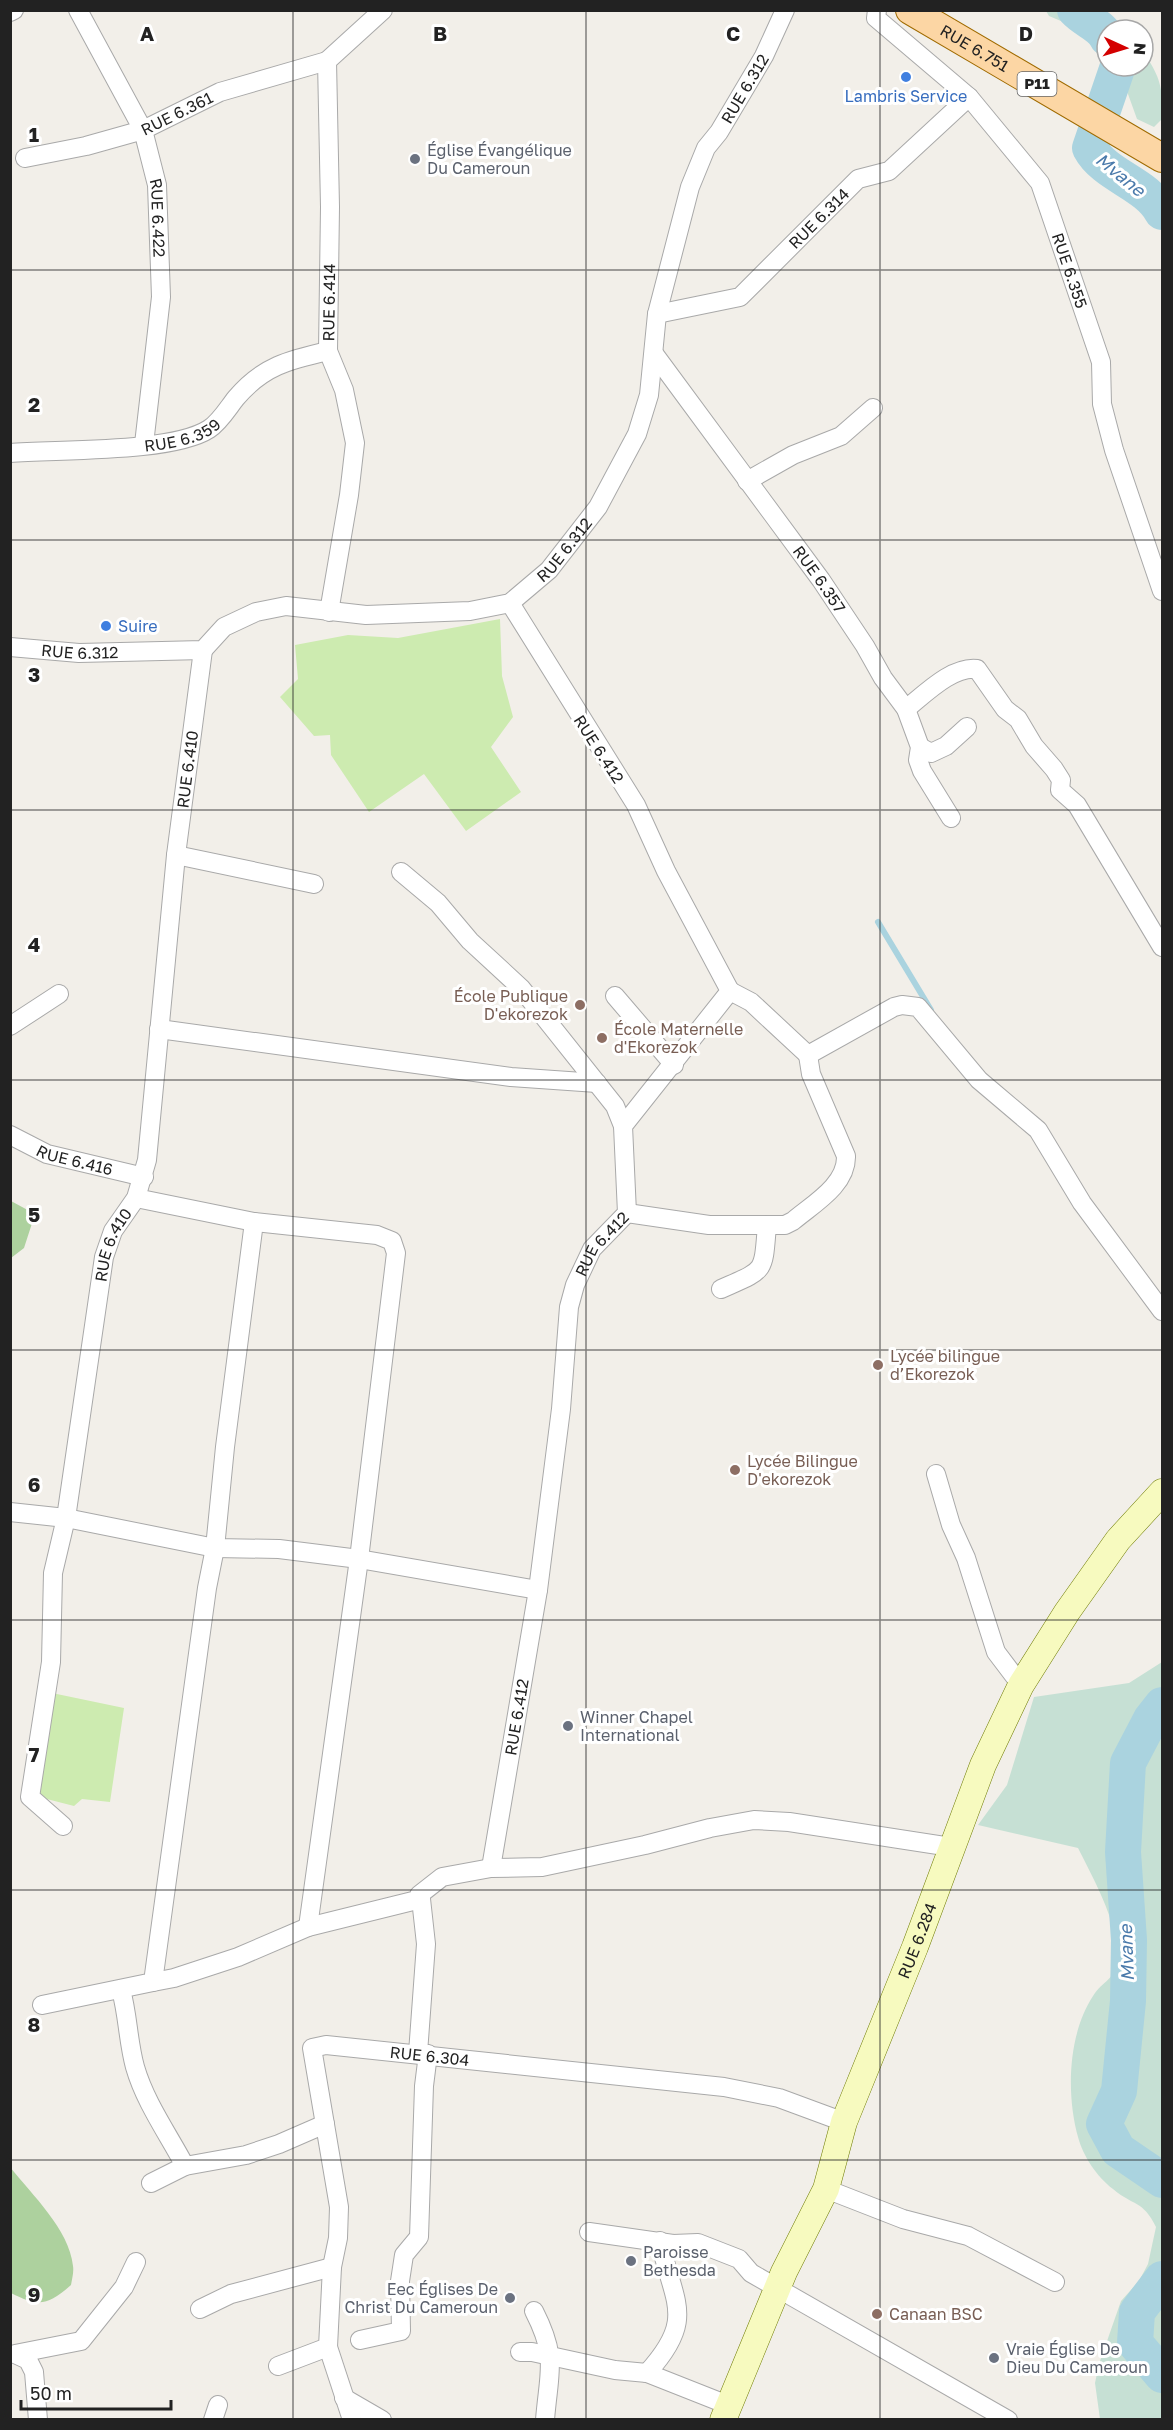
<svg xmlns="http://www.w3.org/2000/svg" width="1173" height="2430" font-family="'Golos Text',sans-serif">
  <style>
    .grass { fill: #cdebb0 }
    .forest { fill: #add19e }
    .wetland { fill: #c6e0d4 }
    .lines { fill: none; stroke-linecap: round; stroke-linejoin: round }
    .stream { stroke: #aad3df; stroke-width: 6 }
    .river { stroke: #aad3df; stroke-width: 36 }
    .street-casing { stroke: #a9a9a9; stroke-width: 20 }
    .secondary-casing { stroke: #707d05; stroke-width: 27 }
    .primary-casing { stroke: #a06b00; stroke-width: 30 }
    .street { stroke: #fff; stroke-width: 18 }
    .secondary { stroke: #f7fabf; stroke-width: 26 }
    .primary { stroke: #fcd6a4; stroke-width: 28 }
    .grid { fill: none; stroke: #222; stroke-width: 1.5; stroke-opacity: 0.55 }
    .shop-dot { fill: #3f7fe0; stroke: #fff; stroke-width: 2 }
    .worship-dot { fill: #6b7280; stroke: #fff; stroke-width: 2 }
    .education-dot { fill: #8d6e63; stroke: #fff; stroke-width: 2 }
    .labels { text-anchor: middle; stroke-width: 6; stroke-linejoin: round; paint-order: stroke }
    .shield { fill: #fff; stroke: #646464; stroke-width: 1.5 }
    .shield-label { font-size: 15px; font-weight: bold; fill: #222 }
    .street-label { font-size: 16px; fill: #222; stroke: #fff }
    .shop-label { font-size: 16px; fill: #366cbe; stroke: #fff }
    .worship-label { font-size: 16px; fill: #5b616d; stroke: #fff; text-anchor: start }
    .education-label { font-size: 16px; fill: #785e54; stroke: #fff; text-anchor: start }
    .water-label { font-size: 18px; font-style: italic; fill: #4a7aab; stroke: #fff }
    .grid-label { font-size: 20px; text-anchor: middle; font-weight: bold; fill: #222; stroke: #fff; stroke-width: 6; stroke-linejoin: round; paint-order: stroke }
  </style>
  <rect width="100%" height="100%" fill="#f2efe9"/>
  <path class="grass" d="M500 619 502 676 513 717 491 747 521 792 466 831 424 774 369 812 331 755 330 735 314 736 280 697 298 679 295 645 348 635 398 638Z
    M52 1693 124 1708 110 1802 82 1799 74 1806 39 1797Z"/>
  <path class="forest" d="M11 1201 35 1214 24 1248 11 1258Z
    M10 2167C32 2195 69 2229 73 2266 74 2272 72 2279 71 2285 47 2306 39 2307 11 2293Z"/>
  <path class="wetland" d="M1046 11C1080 10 1091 12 1120 30H1107V65L1097 42 1087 32 1049 16Z
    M1143 52C1161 77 1163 89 1162 119L1154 127 1137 119 1124 83 1108 66H1143Z
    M1162 1662V2419H1100L1095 2383 1099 2364 1121 2301 1139 2281 1148 2264 1156 2227C1143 2200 1133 2206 1113 2189 1097 2177 1083 2156 1078 2137 1066 2094 1068 2034 1093 1996 1103 1980 1115 1981 1117 1959 1120 1926 1093 1878 1078 1848L978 1825 1007 1785 1034 1697 1129 1683Z"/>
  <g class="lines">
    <path class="stream" d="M878 922 931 1010"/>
    <path class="river" d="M1075 10C1085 21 1101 25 1107 38
      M1118 66 1090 148C1105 176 1146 183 1162 212
      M1162 1705 1151 1719 1128 1763 1123 1852 1129 1940 1128 2001 1119 2091 1104 2124 1118 2150 1162 2180
      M1162 2279 1137 2312 1135 2343 1162 2375"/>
    <g class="street-casing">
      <g id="street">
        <path id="s1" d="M78 10 143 130 157 185 161 297 144 444"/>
        <path id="s2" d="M877 10 876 18 969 97 1040 183 1101 362 1102 404 1114 450 1162 591"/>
        <path d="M10 12 14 10"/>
        <path id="s3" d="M25 158 86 146 143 130 220 92 327 61"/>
        <path id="s4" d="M657 314 740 297 858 179 889 171 969 97"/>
        <path id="s5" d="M655 355 821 580 865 646 883 678 906 709 920 747 918 760 922 771 951 818"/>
        <path id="s6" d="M10 453C58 449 172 453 209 429 220 422 228 408 236 398 263 366 289 360 328 351"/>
        <path d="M747 481 793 455 841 436 873 408"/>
        <path id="s7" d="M329 612 349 495 355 443 344 390 328 351 330 207 327 61 383 10"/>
        <path id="s8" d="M10 647 79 653 203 650 224 627 256 612 286 606 366 615 470 611 510 603 549 570 598 507 637 434 649 395 657 314 690 187 706 148 719 132 764 56 785 10"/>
        <path d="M906 709C925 694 952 666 977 669L1005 709 1018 719 1034 746 1054 769 1061 780 1060 790 1077 805 1162 947"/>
        <path d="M920 747 931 753 946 746 967 727"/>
        <path d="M176 855 314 884"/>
        <path d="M401 872 438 903 470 941 521 988 615 1106 623 1126"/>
        <path d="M730 991 751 1002 808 1055 894 1007 902 1005 918 1007 979 1080 1038 1130 1082 1203 1162 1311"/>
        <path d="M615 996 674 1065"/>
        <path d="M10 1026 59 994"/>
        <path d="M159 1029 511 1077 597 1083"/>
        <path id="s9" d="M10 1135 47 1154 144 1177"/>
        <path d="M136 1198 254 1222 377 1235 392 1241 396 1253 359 1559 308 1927"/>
        <path d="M627 1213 709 1225H767"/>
        <path d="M721 1289C766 1269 763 1274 767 1225H785L793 1221C813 1204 847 1185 846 1156L811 1074 808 1055"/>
        <path d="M936 1474 951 1525 966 1558 996 1652 1021 1685"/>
        <path d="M10 1512 66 1518 215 1548 279 1549 359 1559 538 1590"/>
        <path id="s10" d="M63 1826 30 1797 51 1662 53 1573 66 1518 104 1257 113 1231 136 1198 147 1160 176 855 203 650"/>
        <path id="s11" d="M491 1868 538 1590 561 1409 569 1307 575 1285 592 1249 627 1213 623 1126 730 991 666 871 636 805 510 603"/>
        <path d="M153 1982 174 1978 238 1957 308 1927 421 1899 419 1895 442 1877 491 1868 542 1867 645 1845 710 1828 754 1820 789 1822 951 1847"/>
        <path d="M121 1990C128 2015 128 2042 135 2067 145 2102 168 2134 185 2166"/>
        <path d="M42 2005 153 1982 207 1588 215 1548 225 1447 254 1222"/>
        <path d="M418 2053 426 1944 421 1899"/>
        <path d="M151 2183 185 2166 246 2155 279 2144 325 2124"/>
        <path d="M826 2189 903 2219 968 2236 1055 2282"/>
        <path d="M589 2232 673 2244 698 2243 739 2259 751 2273 1008 2420"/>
        <path d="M200 2309 231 2294 332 2267"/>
        <path d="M534 2311C558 2358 549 2370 545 2420"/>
        <path d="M360 2340 401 2331 400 2281 404 2255 419 2237 424 2086 428 2054"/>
        <path d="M328 2347 352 2420"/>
        <path d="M520 2352H532L615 2370 647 2373 728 2405"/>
        <path id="s12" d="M278 2366 328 2347 332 2267 338 2238 339 2207 312 2048 326 2045 724 2087 779 2098 844 2122"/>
        <path d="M647 2373C697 2318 673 2303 660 2241"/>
        <path d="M344 2398 382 2420"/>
        <path d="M38 2420 34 2372 28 2360 15 2354 81 2341 124 2287 136 2262"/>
        <path d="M213 2420 218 2405"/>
      </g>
    </g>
    <g class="secondary-casing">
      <g id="secondary">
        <path id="s13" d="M723 2420 784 2272 826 2189 844 2122 915 1947 983 1765 1021 1685 1067 1612 1118 1540 1162 1492"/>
      </g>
    </g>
    <g class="primary-casing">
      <g id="primary">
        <path id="s14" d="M910 10 1162 158"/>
      </g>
    </g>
    <use href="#street" class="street"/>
    <use href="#secondary" class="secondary"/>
    <use href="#primary" class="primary"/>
  </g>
  <path class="grid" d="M293 10V2420M586 10V2420M880 10V2420M10 270H1162M10 540H1162M10 810H1162M10 1080H1162M10 1350H1162M10 1620H1162M10 1890H1162M10 2160H1162"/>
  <g class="shop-dot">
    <circle cx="906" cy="77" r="6"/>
    <circle cx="106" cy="626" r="6"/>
  </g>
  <g class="worship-dot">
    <circle cx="415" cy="159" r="6"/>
    <circle cx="568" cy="1726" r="6"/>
    <circle cx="631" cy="2261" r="6"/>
    <circle cx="510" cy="2298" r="6"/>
    <circle cx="994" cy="2358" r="6"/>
  </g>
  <g class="education-dot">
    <circle cx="580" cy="1005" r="6"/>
    <circle cx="602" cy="1038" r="6"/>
    <circle cx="878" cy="1365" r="6"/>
    <circle cx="735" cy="1470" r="6"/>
    <circle cx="877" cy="2314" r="6"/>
  </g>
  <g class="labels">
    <rect class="shield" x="1017.5" y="72" width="39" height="24" rx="4.5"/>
    <g class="shield-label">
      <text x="1037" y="89">P11</text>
    </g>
    <g class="street-label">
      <text dy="6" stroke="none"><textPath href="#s14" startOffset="75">RUE 6.751</textPath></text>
      <text dy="6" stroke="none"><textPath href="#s8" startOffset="1096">RUE 6.312</textPath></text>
      <text dy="6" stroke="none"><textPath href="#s3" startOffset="159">RUE 6.361</textPath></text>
      <text dy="6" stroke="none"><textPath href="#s4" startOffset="196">RUE 6.314</textPath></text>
      <text dy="6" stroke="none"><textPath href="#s1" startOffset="226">RUE 6.422</textPath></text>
      <text dy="6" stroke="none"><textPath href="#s2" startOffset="334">RUE 6.355</textPath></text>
      <text dy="6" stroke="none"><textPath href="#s7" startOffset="316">RUE 6.414</textPath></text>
      <text dy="6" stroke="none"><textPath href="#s6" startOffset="174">RUE 6.359</textPath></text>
      <text dy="6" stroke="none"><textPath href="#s8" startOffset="592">RUE 6.312</textPath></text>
      <text dy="6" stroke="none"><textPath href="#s5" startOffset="278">RUE 6.357</textPath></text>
      <text dy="6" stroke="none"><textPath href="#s8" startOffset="70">RUE 6.312</textPath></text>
      <text transform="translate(599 749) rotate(57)" y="6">RUE 6.412</text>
      <text dy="6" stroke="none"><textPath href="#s10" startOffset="1090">RUE 6.410</textPath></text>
      <text dy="6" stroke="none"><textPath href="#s9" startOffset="70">RUE 6.416</textPath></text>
      <text dy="6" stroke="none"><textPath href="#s10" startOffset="604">RUE 6.410</textPath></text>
      <text dy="6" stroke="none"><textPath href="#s11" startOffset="639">RUE 6.412</textPath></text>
      <text dy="6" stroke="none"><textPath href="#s11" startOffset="153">RUE 6.412</textPath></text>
      <text dy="6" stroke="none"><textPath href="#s13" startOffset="518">RUE 6.284</textPath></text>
      <text dy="6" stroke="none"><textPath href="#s12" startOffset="474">RUE 6.304</textPath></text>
    </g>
    <g class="shop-label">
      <text x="906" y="102">Lambris Service</text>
      <text x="118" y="632" text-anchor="start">Suire</text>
    </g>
    <g class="worship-label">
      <text x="427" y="156">Église Évangélique<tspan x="427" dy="18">Du Cameroun</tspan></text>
      <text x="580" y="1723">Winner Chapel<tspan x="580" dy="18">International</tspan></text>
      <text x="643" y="2258">Paroisse<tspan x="643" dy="18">Bethesda</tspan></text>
      <text x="498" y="2295" text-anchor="end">Eec Églises De<tspan x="498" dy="18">Christ Du Cameroun</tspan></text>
      <text x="1006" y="2355">Vraie Église De<tspan x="1006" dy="18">Dieu Du Cameroun</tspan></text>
    </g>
    <g class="education-label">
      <text x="568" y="1002" text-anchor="end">École Publique<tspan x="568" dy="18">D'ekorezok</tspan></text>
      <text x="614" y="1035">École Maternelle<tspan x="614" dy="18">d'Ekorezok</tspan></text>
      <text x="890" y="1362">Lycée bilingue<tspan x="890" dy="18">d’Ekorezok</tspan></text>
      <text x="747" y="1467">Lycée Bilingue<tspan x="747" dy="18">D'ekorezok</tspan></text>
      <text x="889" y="2320">Canaan BSC</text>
    </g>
    <g class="water-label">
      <text transform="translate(1120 175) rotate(39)" y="6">Mvane</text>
      <text transform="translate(1127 1953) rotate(-92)" y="6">Mvane</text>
    </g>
  </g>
  <g class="grid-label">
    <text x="147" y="41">A</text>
    <text x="440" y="41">B</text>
    <text x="733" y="41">C</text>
    <text x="1026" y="41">D</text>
    <text x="34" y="142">1</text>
    <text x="34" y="412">2</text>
    <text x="34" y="682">3</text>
    <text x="34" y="952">4</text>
    <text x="34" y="1222">5</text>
    <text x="34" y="1492">6</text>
    <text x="34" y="1762">7</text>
    <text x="34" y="2032">8</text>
    <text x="34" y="2302">9</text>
  </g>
  <rect width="1173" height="2430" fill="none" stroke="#222222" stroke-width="24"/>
  <g transform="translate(1125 48) rotate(94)"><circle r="28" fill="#ffffff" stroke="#a7a7a7" stroke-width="1.5"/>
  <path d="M0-4.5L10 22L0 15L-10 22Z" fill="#d40000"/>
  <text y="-9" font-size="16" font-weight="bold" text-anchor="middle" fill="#222222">N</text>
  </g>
  <path d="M21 2400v9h150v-9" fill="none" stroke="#222222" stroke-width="3"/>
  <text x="30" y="2400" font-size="18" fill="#222222" stroke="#ffffff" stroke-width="4.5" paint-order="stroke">50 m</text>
</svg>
